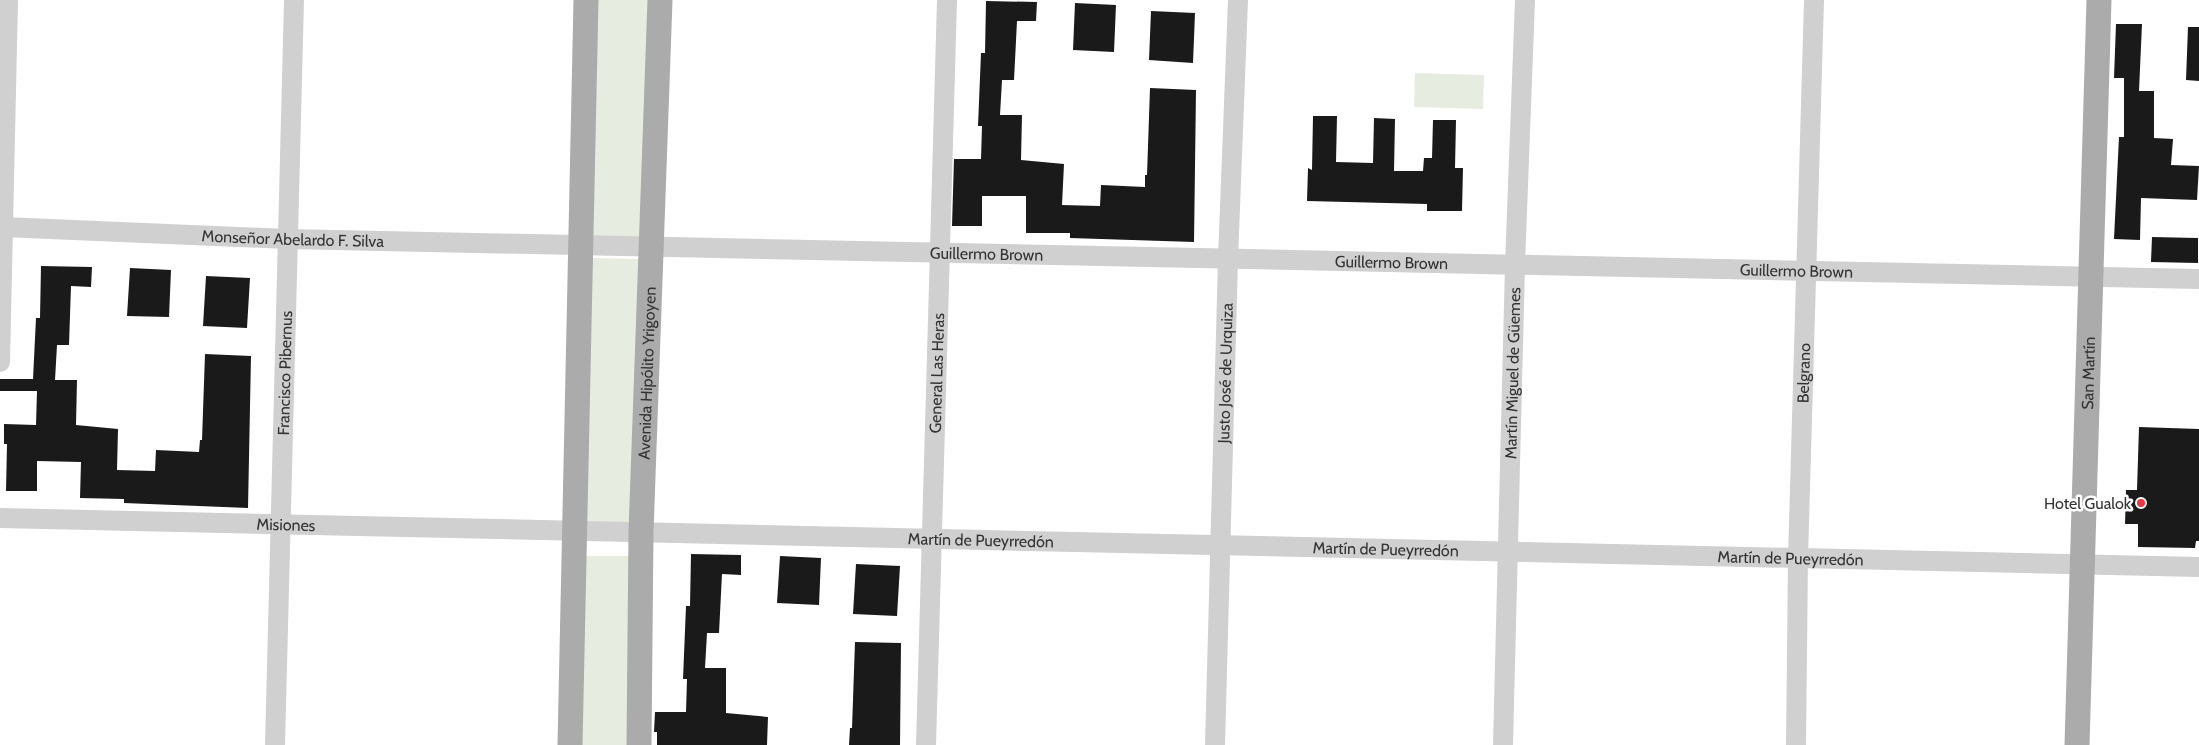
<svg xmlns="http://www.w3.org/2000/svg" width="2199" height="745" font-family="Cabin,sans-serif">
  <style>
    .green { fill: #e6ecdf }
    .building { fill: #1a1a1a }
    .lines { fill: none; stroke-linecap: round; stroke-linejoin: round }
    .minor { stroke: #d0d0d0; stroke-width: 20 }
    .major { stroke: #ababab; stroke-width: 25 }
    .poi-dot { fill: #e63946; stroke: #fff; stroke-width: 2 }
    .labels { text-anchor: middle; stroke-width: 5; stroke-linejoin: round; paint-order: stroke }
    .street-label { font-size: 16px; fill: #333; stroke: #fff }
    .poi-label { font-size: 16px; fill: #333; stroke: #fff; text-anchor: end }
  </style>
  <rect width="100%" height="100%" fill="#fff"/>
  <path class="green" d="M597 0H651L643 240 592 239Z
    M1415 73 1484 75 1483 109 1414 107Z
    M592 258 640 259 632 523 584 522Z
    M584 556H631L630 745H582Z"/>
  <path class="building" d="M986 1 1037 2 1036 21H1017L1014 80H1002L1000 115H1022L1021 160 1064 164 1062 205 1100 206 1101 185 1145 187V175H1147L1150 88 1196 90 1194 242 1070 238V233H1026V196H982V226H952L954 159H981L982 126H978L981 53H985Z
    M1075 3 1116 5 1114 52 1073 50Z
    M1151 11 1195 13 1193 63 1149 60Z
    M2116 24H2142L2139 91H2154V138L2173 139 2171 165 2199 166 2197 200 2141 198 2140 240 2114 239 2119 137H2124V78H2114Z
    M2188 27H2199V81L2186 80Z
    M1313 116H1337L1336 162 1373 163 1374 118 1395 119 1394 171H1423L1424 158H1432L1433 120H1456L1455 168H1463L1462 211H1427V204L1307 201 1308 168 1312 170Z
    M2152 237 2198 238V263L2151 262Z
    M41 266 92 267 91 287 71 286 69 345H57L55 380H77L76 425 118 429 117 470 155 471 156 450 199 452 200 440H202L205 354 251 356 248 508 124 503V499L80 498 81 462 37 461V491H6L7 444H4V424L36 425 37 391H0V379H33L36 318H40Z
    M130 268 171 270 169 317 127 316Z
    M206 276 250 278 247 328 203 326Z
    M2139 427 2199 429V541H2196L2195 548 2138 547V524H2125L2126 490H2137Z
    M691 554 741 555V575L722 574 719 633H707L705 668H726V713L768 717 767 745H657V732H654L655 712H686L687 679H683L686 606H690Z
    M780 556 821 558 819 605 777 603Z
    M856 564 900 566 897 616 853 614Z
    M855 642 901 643 900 745H849L850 728H852Z"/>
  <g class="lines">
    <g class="minor">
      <path id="s1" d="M3 227 288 239 2199 279"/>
      <path d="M0 362 8 0"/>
      <path id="s2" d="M0 518 2199 567"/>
      <path id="s3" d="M275 745 294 0"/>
      <path id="s4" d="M926 745 947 0"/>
      <path id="s5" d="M1215 745 1228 259 1238 0"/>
      <path id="s6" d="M1503 745 1515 265 1525 0"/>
      <path id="s7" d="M1796 745 1798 558 1814 0"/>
    </g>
    <g class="major">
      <path d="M570 745 586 0"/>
      <path id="s8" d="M639 745 641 532 660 0"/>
      <path id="s9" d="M2077 745 2099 0"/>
    </g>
  </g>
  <circle class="poi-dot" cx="2141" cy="503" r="5"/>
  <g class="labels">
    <g class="street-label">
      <text dy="6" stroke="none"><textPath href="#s1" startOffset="290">Monseñor Abelardo F. Silva</textPath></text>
      <text dy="6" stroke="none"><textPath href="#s1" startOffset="984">Guillermo Brown</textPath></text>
      <text dy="6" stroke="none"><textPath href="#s1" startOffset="1389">Guillermo Brown</textPath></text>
      <text dy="6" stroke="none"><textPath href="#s1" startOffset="1794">Guillermo Brown</textPath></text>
      <text dy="6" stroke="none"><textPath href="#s8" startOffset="372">Avenida Hipólito Yrigoyen</textPath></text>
      <text dy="6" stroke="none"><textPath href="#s4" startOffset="372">General Las Heras</textPath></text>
      <text dy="6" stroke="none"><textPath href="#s5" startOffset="372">Justo José de Urquiza</textPath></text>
      <text dy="6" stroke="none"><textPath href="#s6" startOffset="372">Martín Miguel de Güemes</textPath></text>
      <text dy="6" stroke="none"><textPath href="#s7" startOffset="372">Belgrano</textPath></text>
      <text dy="6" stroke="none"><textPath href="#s9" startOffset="372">San Martín</textPath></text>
      <text dy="6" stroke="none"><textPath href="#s3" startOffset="372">Francisco Pibernus</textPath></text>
      <text dy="6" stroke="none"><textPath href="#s2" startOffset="286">Misiones</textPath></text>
      <text dy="6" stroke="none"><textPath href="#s2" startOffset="981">Martín de Pueyrredón</textPath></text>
      <text dy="6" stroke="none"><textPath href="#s2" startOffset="1386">Martín de Pueyrredón</textPath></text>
      <text dy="6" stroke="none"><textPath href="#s2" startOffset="1791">Martín de Pueyrredón</textPath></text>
    </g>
    <g class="poi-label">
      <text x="2131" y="509">Hotel Gualok</text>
    </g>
  </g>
</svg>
